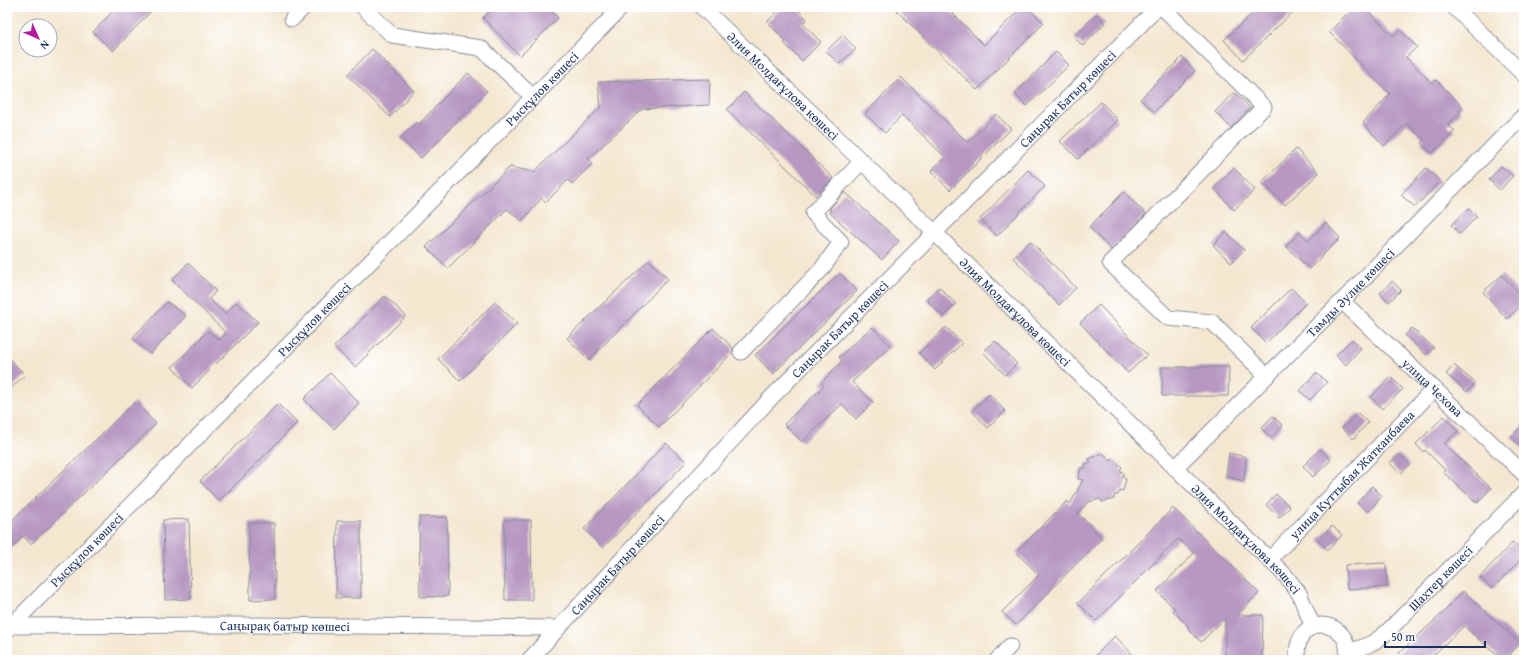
<svg xmlns="http://www.w3.org/2000/svg" width="1531" height="667" font-family="'Gentium Book Plus',serif">
  <style>
    .building { fill: #b798c2 }
    .lines { fill: none; stroke-linecap: round; stroke-linejoin: round }
    .minor-casing { stroke: #888b97; stroke-width: 17 }
    .minor { stroke: #fff; stroke-width: 15 }
    .labels { text-anchor: middle; stroke-width: 3.5; stroke-linejoin: round; paint-order: stroke }
    .street-label { font-size: 13px; fill: #1b2f5e; stroke: #fff }
  </style>
  <rect width="100%" height="100%" fill="#fff"/>
  <filter id="ink" filterUnits="userSpaceOnUse"><feTurbulence type="fractalNoise" baseFrequency=".025" numOctaves="2"/><feDisplacementMap in="SourceGraphic" scale="8" xChannelSelector="R" yChannelSelector="G"/><feConvolveMatrix kernelMatrix="1 2 1 2 8 2 1 2 1" color-interpolation-filters="sRGB"/></filter>
  <filter id="wash" filterUnits="userSpaceOnUse"><feTurbulence type="fractalNoise" baseFrequency=".012" numOctaves="4" result="noise"/><feDisplacementMap in="SourceGraphic" scale="16" xChannelSelector="R" yChannelSelector="G"/><feGaussianBlur stdDeviation="0.9" result="paint"/><feColorMatrix in="noise" values="0 0 0 0 0 0 0 0 0 0 0 0 0 0 0 0 0 1.4 0 .05"/><feComposite in="paint" operator="in"/></filter>
  <g filter="url(#wash)">
    <rect width="100%" height="100%" fill="#f4e7d0"/>
    <g id="blocks">
      <path class="building" d="M117 7H155L113 51 93 32Z
        M494 7H548L558 18 520 56 483 18Z
        M782 7H795L807 19 802 23 821 42 802 61 784 43 786 41 767 22Z
        M893 7H946L984 45 1022 7H1027L1044 23 977 90Z
        M1259 7H1298L1243 60 1224 40Z
        M1354 7H1364L1393 36 1400 30 1417 47 1406 57 1432 83 1436 80 1462 106 1459 110 1460 112 1448 125 1455 131 1432 153 1421 143 1424 140 1407 123 1384 146 1363 123 1390 94 1329 32Z
        M1096 14 1105 23 1083 46 1074 37Z
        M843 35 856 49 839 64 826 51Z
        M372 49 414 91 390 117 347 75Z
        M1056 52 1069 65 1027 106 1015 94Z
        M1182 57 1195 71 1154 112 1140 99Z
        M468 73 487 91 421 158 400 138 417 122 419 124Z
        M901 77 968 143 996 114 1011 129 950 190 931 171 945 157 902 115 885 133 865 114Z
        M710 79 709 105 642 109 588 159 593 163 572 184 568 180 546 202 542 198 522 221 507 209 448 268 426 247 510 167 534 172 601 107 598 82Z
        M744 92 833 178 816 196 727 110Z
        M1234 92 1250 108 1231 128 1215 112Z
        M1101 102 1118 120 1078 159 1060 141Z
        M1296 149 1319 173 1285 205 1262 182Z
        M1501 166 1513 176 1500 190 1489 180Z
        M1234 168 1255 190 1234 210 1214 188Z
        M1426 168 1440 181 1415 207 1401 195Z
        M1028 170 1045 186 997 236 980 219Z
        M845 192 899 241 882 260 829 212 831 210 829 209Z
        M1124 192 1146 214 1111 250 1089 227Z
        M1469 208 1477 216 1460 234 1451 225Z
        M1326 223 1340 238 1309 269 1286 246 1300 232 1308 241Z
        M1226 232 1244 250 1231 263 1213 245Z
        M1030 241 1076 288 1059 305 1013 258Z
        M649 260 668 279 589 360 567 338Z
        M188 263 216 291 209 299 225 314 236 302 258 322 192 388 172 367 208 331 220 340 226 333 172 280Z
        M840 273 857 291 773 374 755 355Z
        M1502 275 1524 298V303L1507 319 1483 292Z
        M1392 281 1401 290 1389 302 1380 293Z
        M939 287 956 304 943 316 926 299Z
        M1291 288 1306 303 1266 343 1251 328Z
        M385 296 406 316 355 367 334 347Z
        M167 302 186 316 150 354 132 338Z
        M495 302 517 324 460 381 438 359Z
        M1099 305 1147 355 1128 373 1080 323Z
        M872 327 891 346 852 382 873 402 856 419 842 404 802 442 784 424 824 386 821 383 842 361 839 357Z
        M946 327 962 343 935 370 919 353Z
        M713 328 733 348 732 353 659 427 637 405Z
        M1412 328 1434 348 1426 355 1405 335Z
        M1352 339 1361 348 1346 365 1336 355Z
        M995 341 1017 364 1005 375 983 352Z
        M7 356 25 375 7 392Z
        M1454 365 1475 383 1467 392 1446 374Z
        M1162 367H1229L1228 396H1162Z
        M330 373 359 403 334 429 304 399Z
        M1316 373 1327 382 1310 400 1300 391Z
        M1391 377 1403 389 1382 409 1371 397Z
        M989 394 1005 411 988 428 972 411Z
        M135 402 156 424 31 544 23 536 7 553V525Z
        M278 404 297 423 219 501 200 481Z
        M1358 413 1368 423 1353 439 1342 428Z
        M1273 416 1283 426 1271 438 1261 428Z
        M1444 416 1458 431 1444 444 1491 488 1477 503 1443 472 1445 470 1425 450 1423 452 1416 444Z
        M1524 424V450L1511 437Z
        M666 443 686 462 603 548 584 529Z
        M1320 449 1331 460 1313 477 1303 466Z
        M1103 453 1111 461 1113 459 1122 467 1120 470 1124 474 1122 477 1126 479 1123 491 1120 490 1118 495H1114V499L1102 502 1100 499 1088 502 1078 513 1102 538 1016 625 1002 612 1039 575 1016 552 1067 501 1070 504 1083 480 1078 479 1081 468H1085L1086 463H1091L1089 459Z
        M1229 453 1246 457 1244 481 1226 477Z
        M1399 454 1410 465 1400 474 1390 463Z
        M1372 486 1382 496 1368 512 1357 503Z
        M1276 494 1290 507 1279 518 1266 505Z
        M1173 508 1259 593 1238 615H1263L1262 660H1225V618L1201 642 1188 629 1189 627 1173 611 1175 609 1157 591 1194 553 1178 539 1096 621 1078 603Z
        M419 517H447L448 596 420 597Z
        M189 519 191 599 165 600 163 520Z
        M504 520H531L532 600H505Z
        M337 521H361V598H336Z
        M249 523H274L275 599 250 600Z
        M1332 526 1342 535 1328 550 1318 540Z
        M1513 542 1524 553V556L1492 589 1480 577Z
        M1386 563 1387 587 1347 589 1345 565Z
        M1463 591 1520 643 1505 660H1502L1464 626 1428 660H1405L1399 653 1444 612Z
        M1115 636 1138 660H1091Z"/>
    </g>
  </g>
  <g filter="url(#ink)">
    <use href="#blocks" fill-opacity="0" stroke="#888b97" stroke-width="1"/>
    <g class="lines">
      <g class="minor-casing">
        <g id="minor">
          <path d="M363 7 392 35 481 48 533 97"/>
          <path id="s1" d="M702 7 849 149 1285 575 1299 593 1313 627"/>
          <path d="M1162 7 1264 107 1110 263 1168 318 1212 322 1267 376"/>
          <path d="M1454 7 1524 75"/>
          <path d="M292 19 304 7"/>
          <path id="s2" d="M1342 301 1524 474"/>
          <path d="M741 352 821 270 841 242 813 213 862 161"/>
          <path id="s3" d="M1175 468 1342 301 1524 115"/>
          <path id="s4" d="M1269 560 1434 389"/>
          <path id="s5" d="M12 626 238 625 558 628"/>
          <path id="s6" d="M7 630 622 7"/>
          <path id="s7" d="M1348 652C1367 646 1374 644 1389 630L1524 493"/>
          <path id="s8" d="M529 660 770 399 1158 7"/>
          <path d="M997 660 1010 646"/>
          <path d="M1299 660C1296 654 1297 648 1299 642 1309 611 1356 626 1346 660"/>
        </g>
      </g>
      <use href="#minor" class="minor"/>
    </g>
  </g>
  <g class="labels">
    <g class="street-label">
      <text dy="5" stroke="none"><textPath href="#s1" startOffset="113">Әлия Молдағұлова көшесі</textPath></text>
      <text dy="5" stroke="none"><textPath href="#s6" startOffset="761">Рысқұлов көшесі</textPath></text>
      <text dy="5" stroke="none"><textPath href="#s8" startOffset="778">Саңырак Батыр көшесі</textPath></text>
      <text dy="5" stroke="none"><textPath href="#s3" startOffset="248">Тамды Әулие көшесі</textPath></text>
      <text dy="5" stroke="none"><textPath href="#s1" startOffset="437">Әлия Молдағұлова көшесі</textPath></text>
      <text dy="5" stroke="none"><textPath href="#s6" startOffset="437">Рысқұлов көшесі</textPath></text>
      <text dy="5" stroke="none"><textPath href="#s8" startOffset="454">Саңырак Батыр көшесі</textPath></text>
      <text dy="5" stroke="none"><textPath href="#s2" startOffset="125">улица Чехова</textPath></text>
      <text dy="5" stroke="none"><textPath href="#s4" startOffset="119">улица Куттыбая Жатканбаева</textPath></text>
      <text dy="5" stroke="none"><textPath href="#s1" startOffset="761">Әлия Молдағұлова көшесі</textPath></text>
      <text dy="5" stroke="none"><textPath href="#s6" startOffset="113">Рысқұлов көшесі</textPath></text>
      <text dy="5" stroke="none"><textPath href="#s8" startOffset="130">Саңырак Батыр көшесі</textPath></text>
      <text dy="5" stroke="none"><textPath href="#s7" startOffset="120">Шахтер көшесі</textPath></text>
      <text dy="5" stroke="none"><textPath href="#s5" startOffset="273">Саңырақ батыр көшесі</textPath></text>
    </g>
  </g>
  <rect width="1531" height="667" fill="none" stroke="#fff" stroke-width="24"/>
  <g transform="translate(38 38) rotate(135)"><circle r="19" fill="#ffffff" stroke="#a4acbf"/>
  <path d="M0-3L7 15L0 10L-7 15Z" fill="#b5179e"/>
  <text y="-6" font-size="11" font-weight="bold" text-anchor="middle" fill="#1b2f5e">N</text>
  </g>
  <path d="M1385 641v6h100v-6" fill="none" stroke="#1b2f5e" stroke-width="2"/>
  <text x="1391" y="641" font-size="12" fill="#1b2f5e" stroke="#ffffff" stroke-width="3" paint-order="stroke">50 m</text>
</svg>
